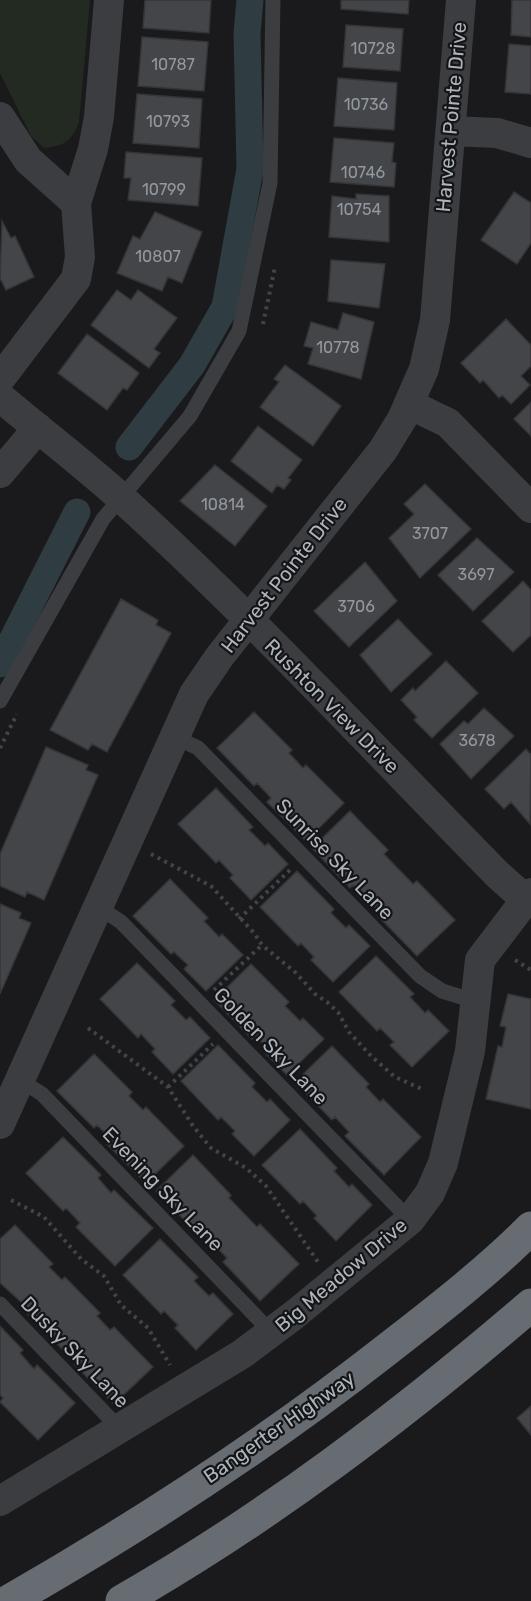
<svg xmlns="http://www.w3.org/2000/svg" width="531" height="1601" font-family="Rubik,sans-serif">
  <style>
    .green { fill: #222a21 }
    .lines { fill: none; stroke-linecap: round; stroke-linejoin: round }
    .canal { stroke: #2f3c41; stroke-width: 27 }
    .building { fill: #444549; stroke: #343538; stroke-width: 1.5 }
    .path { stroke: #414448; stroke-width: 4; stroke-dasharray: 3 4.5; stroke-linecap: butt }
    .lane { stroke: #3b3d41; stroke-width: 15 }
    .street { stroke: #3b3d41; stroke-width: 30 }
    .highway { stroke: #676c72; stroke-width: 33 }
    .labels { text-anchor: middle; stroke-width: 4.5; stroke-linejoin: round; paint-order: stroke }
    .number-label { font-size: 16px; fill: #92989f }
    .street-label { font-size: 20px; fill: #acb4bc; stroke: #151517 }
  </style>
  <rect width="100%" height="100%" fill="#1a1a1c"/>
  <path class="green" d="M0 0H90L79 122C72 141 64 146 44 148L31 136 0 73Z"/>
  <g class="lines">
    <path class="canal" d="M129 447 192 365 225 307 250 169 247 33 250 0
      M0 664 77 512"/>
  </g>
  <path class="building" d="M145 0H211L209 33 143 28Z
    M341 0H409L408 14 341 9Z
    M512 0H531V37L511 35Z
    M346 25 403 29 400 71 343 67Z
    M142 37 208 42 204 91 138 86Z
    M509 44 531 46V94L505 92Z
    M338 78 397 83 394 130 334 126Z
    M137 94 202 99 199 148 133 143Z
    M334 138 394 143 392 162 396 163 394 187 330 182Z
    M126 152 202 158 198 206 128 200 131 178H124Z
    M514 192 531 203V243L517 264 481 240Z
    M356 194 389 196V242L329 237 332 196 356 199Z
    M155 212 202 232 182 283 168 277 162 291 117 273 133 236 140 239Z
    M2 221 11 238 15 236 34 277 6 290 0 278Z
    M331 260 385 264 379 308 328 301Z
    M117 290 131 300 138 290 177 318 154 349 160 353 149 368 91 325Z
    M343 313 374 322 361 379 308 364 313 348 304 346 311 322 338 330Z
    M506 319 531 345V366L521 376 530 385 511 404 502 395 499 398 483 380 480 383 461 363Z
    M87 334 139 373 127 390 123 388 107 410 58 373Z
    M285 365 341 406 313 446 260 407 279 382 274 379Z
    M531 402V436L514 419Z
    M258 426 302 460 288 478 291 480 284 489 277 485 272 493 231 461Z
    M215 465 267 506 235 546 180 501Z
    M425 484 471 529 420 578 389 538 414 514 404 504Z
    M477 538 514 572 473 611 438 575Z
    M365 562 397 601 349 647 314 611Z
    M523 581 531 590V635L513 652 482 621Z
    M121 599 158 620 156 625 171 633 107 752 92 744 88 750 50 730Z
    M398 619 432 654 391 692 360 655Z
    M446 661 478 693 432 738 414 720 417 717 401 700 413 688 415 691Z
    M484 708 514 736 471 779 440 744 464 721 468 724Z
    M254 712 292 750 289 753 303 768 306 765 344 803 306 841 267 802 271 798 257 783 254 786 217 748Z
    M46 747 88 765 86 770 98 775 44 900 27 892 25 897 0 886V854Z
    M526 749 531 755 530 824 511 802 504 809 485 789Z
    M216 788 253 827 249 830 265 846 268 843 288 864 251 900 230 878 233 875 219 860 216 863 178 824Z
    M350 811 388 850 384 854 413 884 417 881 455 920 417 956 379 917 382 915 353 885 350 888 312 848Z
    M297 871 334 909 331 913 346 928 349 925 370 946 333 982 311 960 314 957 301 943 298 946 260 907Z
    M170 879 208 918 204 921 219 937 222 934 243 955 206 991 184 969 188 965 174 952 171 954 133 916Z
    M0 904 21 913 19 918 31 923 0 994Z
    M376 956 414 994 410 997 425 1013 428 1010 449 1031 412 1067 390 1045 394 1042 380 1028 377 1031 339 992Z
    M137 963 175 1001 171 1005 186 1020 190 1017 210 1038 173 1074 152 1052 155 1049 141 1034 138 1038 100 999Z
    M251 964 289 1002 285 1006 300 1021 303 1018 324 1039 287 1075 265 1053 269 1050 255 1035 252 1039 214 1000Z
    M508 994 531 999V1109L486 1099 498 1046 502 1047 506 1027 500 1026Z
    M218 1045 255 1083 252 1087 267 1102 270 1099 290 1120 254 1156 232 1134 235 1131 221 1117 218 1120 181 1081Z
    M332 1046 369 1084 366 1087 380 1102 383 1099 421 1137 384 1175 345 1136 349 1132 335 1117 332 1120 295 1082Z
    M94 1054 132 1092 129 1096 143 1110 146 1107 184 1146 146 1183 107 1144 112 1140 97 1125 94 1128 57 1091Z
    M300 1129 337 1168 334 1171 349 1187 352 1184 372 1205 336 1241 314 1218 317 1216 303 1201 300 1204 262 1165Z
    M63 1137 101 1175 98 1178 111 1193 114 1190 153 1228 115 1266 76 1227 80 1223 66 1208 63 1211 26 1173Z
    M193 1155 231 1195 229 1198 257 1227 260 1224 299 1264 260 1301 223 1262 227 1258 197 1227 194 1230 156 1191Z
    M15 1225 53 1264 49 1267 62 1280 65 1277 100 1313 97 1316 110 1330 114 1327 153 1367 114 1404 75 1365 80 1360 67 1347 63 1350 28 1314 31 1311 0 1283V1239Z
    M160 1239 198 1277 194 1281 209 1296 213 1293 233 1314 196 1350 175 1328 178 1325 164 1311 161 1314 123 1275Z
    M0 1326 23 1350 20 1353 34 1369 37 1365 75 1403 38 1440 0 1402 3 1398 0 1395Z
    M531 1406V1435L517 1418Z"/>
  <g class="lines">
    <path class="path" d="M263 324 275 267
      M0 748 17 714
      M151 854 211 886 254 933 262 945 296 973 315 994 327 1002 338 1012 349 1032 371 1056 395 1077 422 1089
      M239 919 290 870
      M515 960 531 970
      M214 990 262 945
      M88 1028 168 1087 193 1126 211 1148 246 1168 266 1186 318 1262
      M168 1087 213 1044
      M11 1200 44 1217 81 1259 104 1276 121 1305 148 1328 170 1365"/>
    <path class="lane" d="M0 701 103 519 190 416 239 331 270 183 273 0
      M173 736 198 748 420 976 442 991 474 1001
      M97 906 121 922 410 1220
      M20 1080 42 1094 272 1333
      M0 1304 120 1429"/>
    <path class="street" d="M0 117 28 160 76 203
      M451 131 497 133 531 143
      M0 379 76 279 80 257 76 203 93 149 99 117 109 0
      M0 397C39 430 80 461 119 496 251 615 373 748 498 875L526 900
      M409 404 448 423 531 508
      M0 473 38 428
      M0 1124 194 694 220 656 383 450 402 419 424 369 435 320 461 0
      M0 1501 242 1354 294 1315 410 1220 430 1193 443 1163 470 1051 480 960 531 893"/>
    <path class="highway" d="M9 1601C140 1526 266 1444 385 1351 435 1312 486 1273 531 1228
      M122 1601C269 1517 403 1415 531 1305"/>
  </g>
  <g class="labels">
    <g class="number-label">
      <text x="373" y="54">10728</text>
      <text x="173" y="70">10787</text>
      <text x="366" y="110">10736</text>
      <text x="168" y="127">10793</text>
      <text x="363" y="178">10746</text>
      <text x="164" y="195">10799</text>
      <text x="359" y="215">10754</text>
      <text x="158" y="262">10807</text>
      <text x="338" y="353">10778</text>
      <text x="223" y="510">10814</text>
      <text x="430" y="539">3707</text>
      <text x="476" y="580">3697</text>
      <text x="356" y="612">3706</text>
      <text x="477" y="746">3678</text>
    </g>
    <g class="street-label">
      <text transform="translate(451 117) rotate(-85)" y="7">Harvest Pointe Drive</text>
      <text transform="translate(284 575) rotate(-52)" y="7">Harvest Pointe Drive</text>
      <text transform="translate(332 706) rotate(45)" y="7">Rushton View Drive</text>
      <text transform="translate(335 859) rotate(46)" y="7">Sunrise Sky Lane</text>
      <text transform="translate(271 1046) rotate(46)" y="7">Golden Sky Lane</text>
      <text transform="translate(163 1189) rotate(46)" y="7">Evening Sky Lane</text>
      <text transform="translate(341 1275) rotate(-40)" y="7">Big Meadow Drive</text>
      <text transform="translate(75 1352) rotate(46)" y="7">Dusky Sky Lane</text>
      <text transform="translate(279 1427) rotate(-35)" y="7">Bangerter Highway</text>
    </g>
  </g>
</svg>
